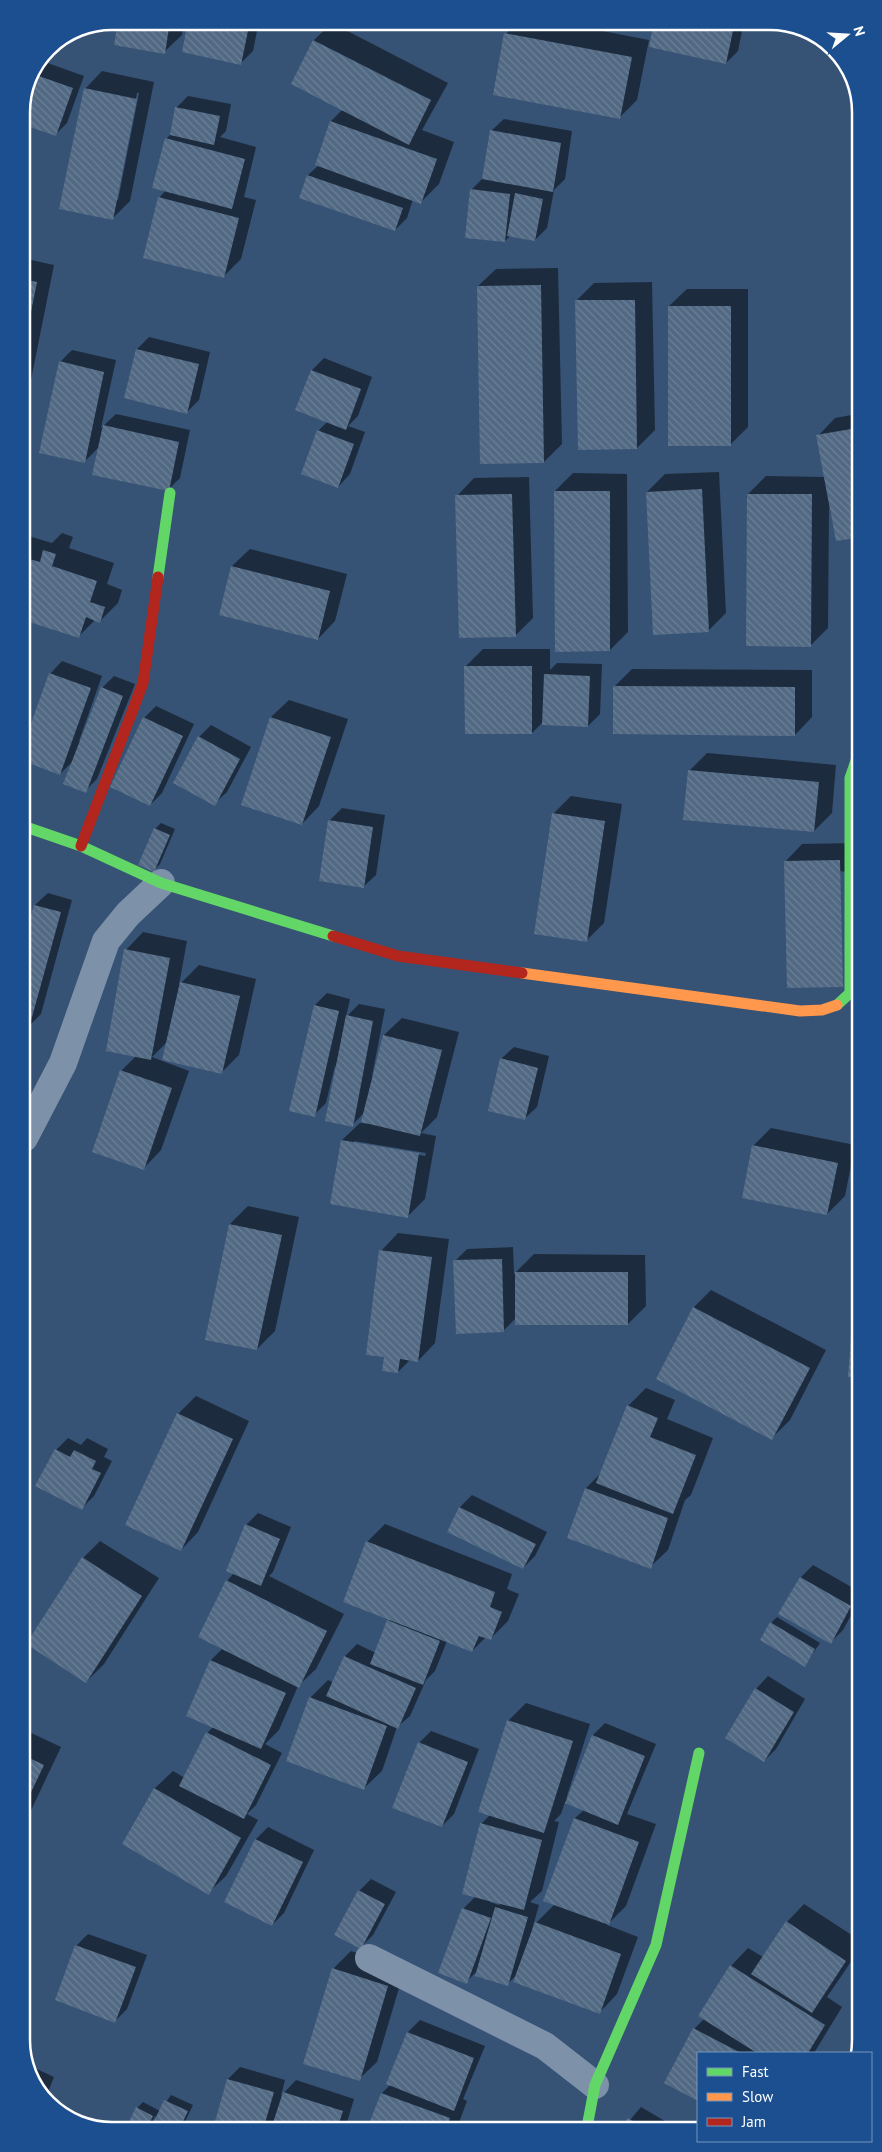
<svg xmlns="http://www.w3.org/2000/svg" width="882" height="2152" font-family="'PT Sans',sans-serif">
  <style>
    .shadow { fill: #0007; fill-rule: evenodd }
    .building { fill: url(#building-back-hatch) }
    .lines { fill: none; stroke-linecap: round; stroke-linejoin: round }
    .street { stroke: #7d92a8; stroke-width: 28 }
    .fast { stroke: #63d668; stroke-width: 11 }
    .slow { stroke: #ff974d; stroke-width: 11 }
    .jam { stroke: #b3261e; stroke-width: 11 }
    .rim { fill: none; stroke: #fff; stroke-width: 2.5 }
  </style>
  <defs>
    <pattern id="building-back-hatch" width="6" height="6" patternUnits="userSpaceOnUse" patternTransform="scale(1.25)"><rect width="6" height="6" fill="#526984"/><path d="M-1 5l2 2M0 0l6 6M5-1l2 2" fill="none" stroke="#6c8096"/></pattern>
  </defs>
  <rect width="100%" height="100%" fill="#365274"/>
  <path class="shadow" d="M120 21H184L182 35 164 52Z
    M189 21H259L253 51 241 63Z
    M518 21H551L649 40 637 100 619 118 506 34Z
    M656 21H744L738 51 726 63Z
    M332 23 448 83 422 130 454 142 439 184 421 202 413 199 407 218 395 230 300 197 308 175 319 165 316 164 331 121 343 109 293 83 314 40Z
    M90 26 84 31 77 28H78Z
    M42 61 84 76 67 123 55 135 21 107Z
    M102 71 154 82 130 201 112 219 85 89ZM137 93H139L118 200H115Z
    M188 96 231 104 226 131 220 137 256 147 244 197 256 200 241 259 223 277 159 198 166 190 167 138 171 134 176 108Z
    M504 119 572 131 565 179 554 190 547 228 535 240 510 236 505 241 471 190 484 177 491 131Z
    M22 258 54 265 26 405 22 408Z
    M558 268 562 444 544 462 478 286 496 269Z
    M652 282 655 430 637 448 576 301 594 283Z
    M687 289H748V427L730 445 669 306Z
    M149 337 210 352 199 400 187 412 137 349Z
    M72 350 116 360 101 428 116 414 190 430 180 478 168 490 99 447 84 462 60 362Z
    M324 358 372 377 358 416 348 426 365 432 350 474 338 487 318 431 328 421 297 410 312 370Z
    M857 414V536L837 540 829 506 828 628 810 646 748 494 766 476 825 477 818 436 835 418Z
    M719 472 726 613 708 631 647 492 665 474Z
    M573 473 627 474 628 632 610 650 555 491Z
    M529 477 533 618 515 636 457 496 474 478Z
    M62 533 73 537 69 548 114 563 107 584 122 590 118 603 100 621 95 620 79 636 23 619 22 534 52 543Z
    M250 549 347 574 335 621 318 639 232 566Z
    M483 649H550V670L557 663 602 664 600 714 588 726 543 722 532 733 466 666Z
    M62 661 102 676 79 741 81 742 102 688 114 676 135 684 97 779 85 791 75 759 60 774 23 760V750L50 674Z
    M632 669 812 670V717L795 735 615 686Z
    M289 700 348 719 319 806 302 824 271 717Z
    M156 706 194 724 162 793 150 805 144 718Z
    M211 725 251 747 227 792 214 804 199 737Z
    M707 753 836 765 832 813 814 831 689 771Z
    M571 796 622 804 604 923 586 941 553 814Z
    M342 808 385 815 376 875 363 887 330 820Z
    M161 823 175 829 160 864 154 870 155 829Z
    M857 843 858 874 785 862 802 844Z
    M48 893 72 900 41 1014 29 1026 24 1025 23 949 35 905Z
    M143 932 187 941 179 985 199 965 256 979 239 1055 221 1073 167 1042 152 1057 189 1071 161 1150 144 1168 121 1071 136 1056 126 950Z
    M327 993 350 999 346 1017 359 1004 385 1009 372 1076H374L384 1035 402 1018 459 1032 437 1117 421 1133 436 1136 425 1199 408 1216 342 1140 360 1123 370 1124V1122L365 1112 352 1125 337 1067 335 1066 326 1103 314 1115 315 1005ZM354 1141 426 1153 425 1156 354 1143Z
    M514 1047 549 1056 537 1107 524 1119 501 1059Z
    M771 1128 855 1145 845 1196 827 1214 753 1146Z
    M248 1206 299 1217 275 1331 257 1349 207 1339 230 1224Z
    M398 1233 449 1239 435 1343 418 1361 410 1360 398 1372 385 1356 381 1251Z
    M513 1247 514 1274 534 1254 645 1255 646 1306 628 1324 516 1318 503 1331 455 1261 467 1249Z
    M711 1290 826 1350 790 1420 772 1438 694 1307Z
    M646 1388 675 1400 667 1419 713 1438 691 1495 685 1500 668 1550 650 1567 586 1488 602 1472 628 1406Z
    M196 1396 249 1421 198 1532 181 1550 178 1414Z
    M68 1438 81 1445 87 1438 108 1449 104 1457 112 1461 94 1496 82 1508 56 1450Z
    M472 1495 547 1532 535 1556 523 1568 448 1531 460 1507Z
    M258 1513 291 1527 273 1572 269 1576 344 1614 316 1669 298 1686 279 1730 265 1744 282 1753 256 1805 247 1814 258 1820 226 1876 208 1893 123 1844 155 1788 173 1771 185 1778 207 1733 213 1727 188 1716 211 1660 223 1648 227 1581 234 1573 246 1525Z
    M385 1524 512 1574 507 1589 519 1594 508 1621 490 1639 486 1637 472 1651 447 1641 435 1671 426 1680 410 1716 397 1727 382 1771 364 1788 310 1698 328 1680 334 1683 345 1656 357 1644 376 1653 390 1619 367 1542Z
    M100 1541 159 1578 104 1664 86 1682 83 1558Z
    M813 1565 860 1592V1599L843 1630 831 1642 801 1577Z
    M777 1617 820 1643 805 1665 771 1623Z
    M768 1676 805 1699 776 1749 764 1761 756 1689Z
    M526 1703 590 1724 567 1796 569 1797 593 1735 605 1723 656 1744 627 1814 656 1824 626 1906 607 1925 638 1937 617 1994 600 2012 518 1974 507 1984 477 1971 466 1982 463 1909 476 1896 481 1824 490 1815 508 1721ZM565 1802 584 1810 575 1818 545 1900 555 1904 536 1923 534 1931 532 1930 539 1905 530 1902 542 1891 559 1822 554 1821 561 1814ZM490 1900 501 1903 499 1905 490 1902Z
    M25 1730 61 1747 25 1823Z
    M431 1731 479 1749 454 1814 442 1826 419 1743Z
    M268 1827 314 1850 284 1913 272 1925 226 1902 256 1839Z
    M371 1879 396 1892 373 1935 361 1947 359 1891Z
    M804 1904 861 1941V1947L827 1997 842 2007 814 2053H698V2099L666 2083 694 2029 704 2019 731 1966 748 1948 763 1957 787 1922Z
    M88 1934 147 1955 127 2009 115 2021 76 1946Z
    M351 1951 405 1968 377 2062 359 2079 333 1969Z
    M420 2020 485 2046 463 2099 467 2101 457 2128 369 2129 382 2093 391 2084 388 2083 408 2032Z
    M26 2064 54 2077 46 2097 26 2069Z
    M240 2067 285 2080 281 2096 296 2080 354 2099 345 2129H272L274 2123 267 2129 237 2130 216 2124 228 2079Z
    M171 2095 193 2105 181 2130H151L157 2117 155 2116 148 2130H126L137 2108 143 2102 160 2111Z
    M641 2107 675 2127H624Z"/>
  <path class="building" d="M118 21H170L165 54 114 45Z
    M188 21H250L241 65 182 52Z
    M654 21H735L726 64 649 47Z
    M504 33 632 57 620 119 493 95Z
    M313 40 431 100 409 145 291 84Z
    M36 75 73 88 56 136 21 124V107Z
    M84 88 137 99 113 220 59 209Z
    M175 107 220 116 214 145 170 135Z
    M330 121 437 159 421 204 315 165Z
    M490 130 561 143 553 192 482 179Z
    M165 138 245 159 232 209 152 188Z
    M307 175 403 208 395 231 299 198Z
    M470 189 510 194 505 242 465 238Z
    M515 193 543 199 535 241 507 236Z
    M158 197 239 218 224 278 143 258Z
    M22 279 37 282 23 352H22Z
    M541 285 544 463 480 464 477 286Z
    M575 300H635L637 449 578 450Z
    M668 306H731V446H668Z
    M136 349 199 364 187 414 124 398Z
    M59 361 104 372 85 463 39 453Z
    M311 370 361 389 346 430 295 410Z
    M103 425 179 442 169 491 92 475Z
    M857 428V538L836 541 816 435Z
    M317 430 354 444 338 488 301 474Z
    M702 489 709 632 653 635 646 492Z
    M554 491H610V651L555 652Z
    M512 494 516 637 459 638 455 495Z
    M747 494H812L811 647 746 646Z
    M43 550 56 554 52 566 97 581 90 602 105 607 100 623 86 617 79 638 23 620 22 557 40 562Z
    M231 566 330 591 318 640 219 615Z
    M464 666H532V734H465Z
    M49 673 91 688 60 775 23 761V746Z
    M544 674 590 676 588 727 542 725Z
    M613 686 795 687V736L613 734Z
    M101 687 123 696 86 793 63 784Z
    M143 717 183 736 150 806 110 787Z
    M270 717 331 737 302 825 241 805Z
    M198 736 240 759 215 806 173 783Z
    M688 770 819 782 814 832 683 820Z
    M552 813 605 821 587 942 534 934Z
    M328 820 373 827 364 888 319 881Z
    M154 828 170 835 154 872 138 865Z
    M840 860 843 987 787 988 784 861Z
    M34 905 61 912 29 1028 24 1026 23 945Z
    M124 949 170 958 151 1060 106 1051Z
    M180 982 240 996 222 1074 162 1060Z
    M314 1005 339 1011 315 1117 289 1111Z
    M346 1015 373 1021 353 1127 325 1121Z
    M383 1035 442 1050 420 1136 361 1122Z
    M500 1058 538 1068 525 1120 488 1111Z
    M120 1070 172 1088 144 1170 92 1152Z
    M341 1140 419 1153 408 1218 330 1204Z
    M752 1145 838 1163 827 1215 742 1198Z
    M229 1224 282 1235 257 1350 205 1340Z
    M379 1250 432 1257 418 1362 400 1359 398 1373 382 1371 384 1357 366 1355Z
    M502 1259 504 1332 456 1334 453 1260Z
    M515 1272H628V1325H515Z
    M854 1300H859V1378L848 1377Z
    M693 1307 810 1368 772 1440 656 1379Z
    M627 1405 658 1418 650 1437 696 1455 673 1514 596 1483Z
    M177 1413 233 1439 181 1551 125 1525Z
    M55 1449 70 1457 74 1450 96 1461 92 1469 101 1473 82 1510 35 1486Z
    M585 1488 668 1518 651 1569 567 1538Z
    M459 1507 536 1544 523 1569 447 1532Z
    M245 1524 280 1539 261 1586 226 1571Z
    M366 1541 495 1592 490 1607 502 1612 491 1640 479 1636 472 1652 343 1602Z
    M82 1557 142 1596 86 1683 26 1644Z
    M800 1577 851 1606 831 1644 778 1614Z
    M226 1580 327 1631 299 1688 198 1637Z
    M387 1620 440 1641 423 1685 370 1664Z
    M770 1622 815 1649 805 1667 760 1640Z
    M344 1656 416 1688 398 1729 326 1696Z
    M210 1660 286 1693 261 1749 186 1716Z
    M755 1688 794 1712 764 1762 725 1738Z
    M309 1697 387 1726 364 1790 286 1761Z
    M507 1720 573 1741 544 1833 478 1812Z
    M206 1732 271 1765 244 1819 179 1786Z
    M592 1735 645 1756 618 1825 565 1803Z
    M418 1742 468 1762 442 1827 392 1808Z
    M25 1756 44 1765 25 1805Z
    M154 1788 241 1838 209 1895 122 1844Z
    M574 1818 639 1842 609 1925 543 1901Z
    M480 1823 542 1840 524 1910 462 1894Z
    M255 1839 303 1862 272 1926 224 1902Z
    M358 1890 385 1904 361 1949 334 1935Z
    M495 1907 528 1917 508 1986 475 1976Z
    M462 1908 491 1918 467 1984 438 1973Z
    M786 1921 846 1961 812 2013 751 1974Z
    M535 1922 621 1954 600 2014 513 1982Z
    M75 1945 136 1967 115 2023 55 2000Z
    M730 1965 825 2025 808 2053H757L698 2016Z
    M332 1968 388 1986 360 2081 303 2064Z
    M693 2028 741 2053H698V2101L664 2083Z
    M407 2032 474 2058 454 2111 386 2084Z
    M227 2079 274 2092 263 2130H233L214 2125Z
    M283 2092 343 2111 337 2129H271Z
    M381 2093 450 2118 447 2128 367 2129Z
    M164 2100 188 2111 179 2130H150Z
    M136 2107 153 2116 146 2130H125Z
    M628 2118 643 2127H622Z"/>
  <g class="lines">
    <path class="street" d="M24 1138 63 1063 106 941 128 914 161 883
      M369 1958 545 2046 595 2085"/>
    <path class="fast" d="M158 577 170 493
      M23 826 81 846 161 883 333 936
      M837 1005 850 993V778L858 755
      M587 2127 595 2085 656 1945 699 1753"/>
    <path class="slow" d="M522 973 800 1011 822 1010 837 1005"/>
    <path class="jam" d="M81 846 143 683 158 577
      M333 936 398 956 522 973"/>
  </g>
  <path d="M0 0H882V2152H0ZM112 30H770A82 82 0 0 1 852 112V2040A82 82 0 0 1 770 2122H112A82 82 0 0 1 30 2040V112A82 82 0 0 1 112 30Z" fill="#1b4f8f" fill-rule="evenodd"/>
  <path class="rim" d="M112 30H770A82 82 0 0 1 852 112V2040A82 82 0 0 1 770 2122H112A82 82 0 0 1 30 2040V112A82 82 0 0 1 112 30Z"/>
  <rect x="697" y="2052" width="175" height="90" fill="#1b4f8f" stroke="#7695bc"/>
  <rect x="707" y="2068" width="25" height="8" fill="#63d668" stroke="#7695bc"/>
  <text x="742" y="2077" font-size="15" fill="#ffffff">Fast</text>
  <rect x="707" y="2093" width="25" height="8" fill="#ff974d" stroke="#7695bc"/>
  <text x="742" y="2102" font-size="15" fill="#ffffff">Slow</text>
  <rect x="707" y="2118" width="25" height="8" fill="#b3261e" stroke="#7695bc"/>
  <text x="742" y="2127" font-size="15" fill="#ffffff">Jam</text>
  <g transform="translate(847 35) rotate(72)" stroke="#1b4f8f" stroke-width="4" paint-order="stroke">
  <path d="M0-4L9 19L0 12L-9 19Z" fill="#ffffff"/>
  <text y="-8" font-size="14" font-weight="bold" text-anchor="middle" fill="#ffffff">N</text>
  </g>
</svg>
